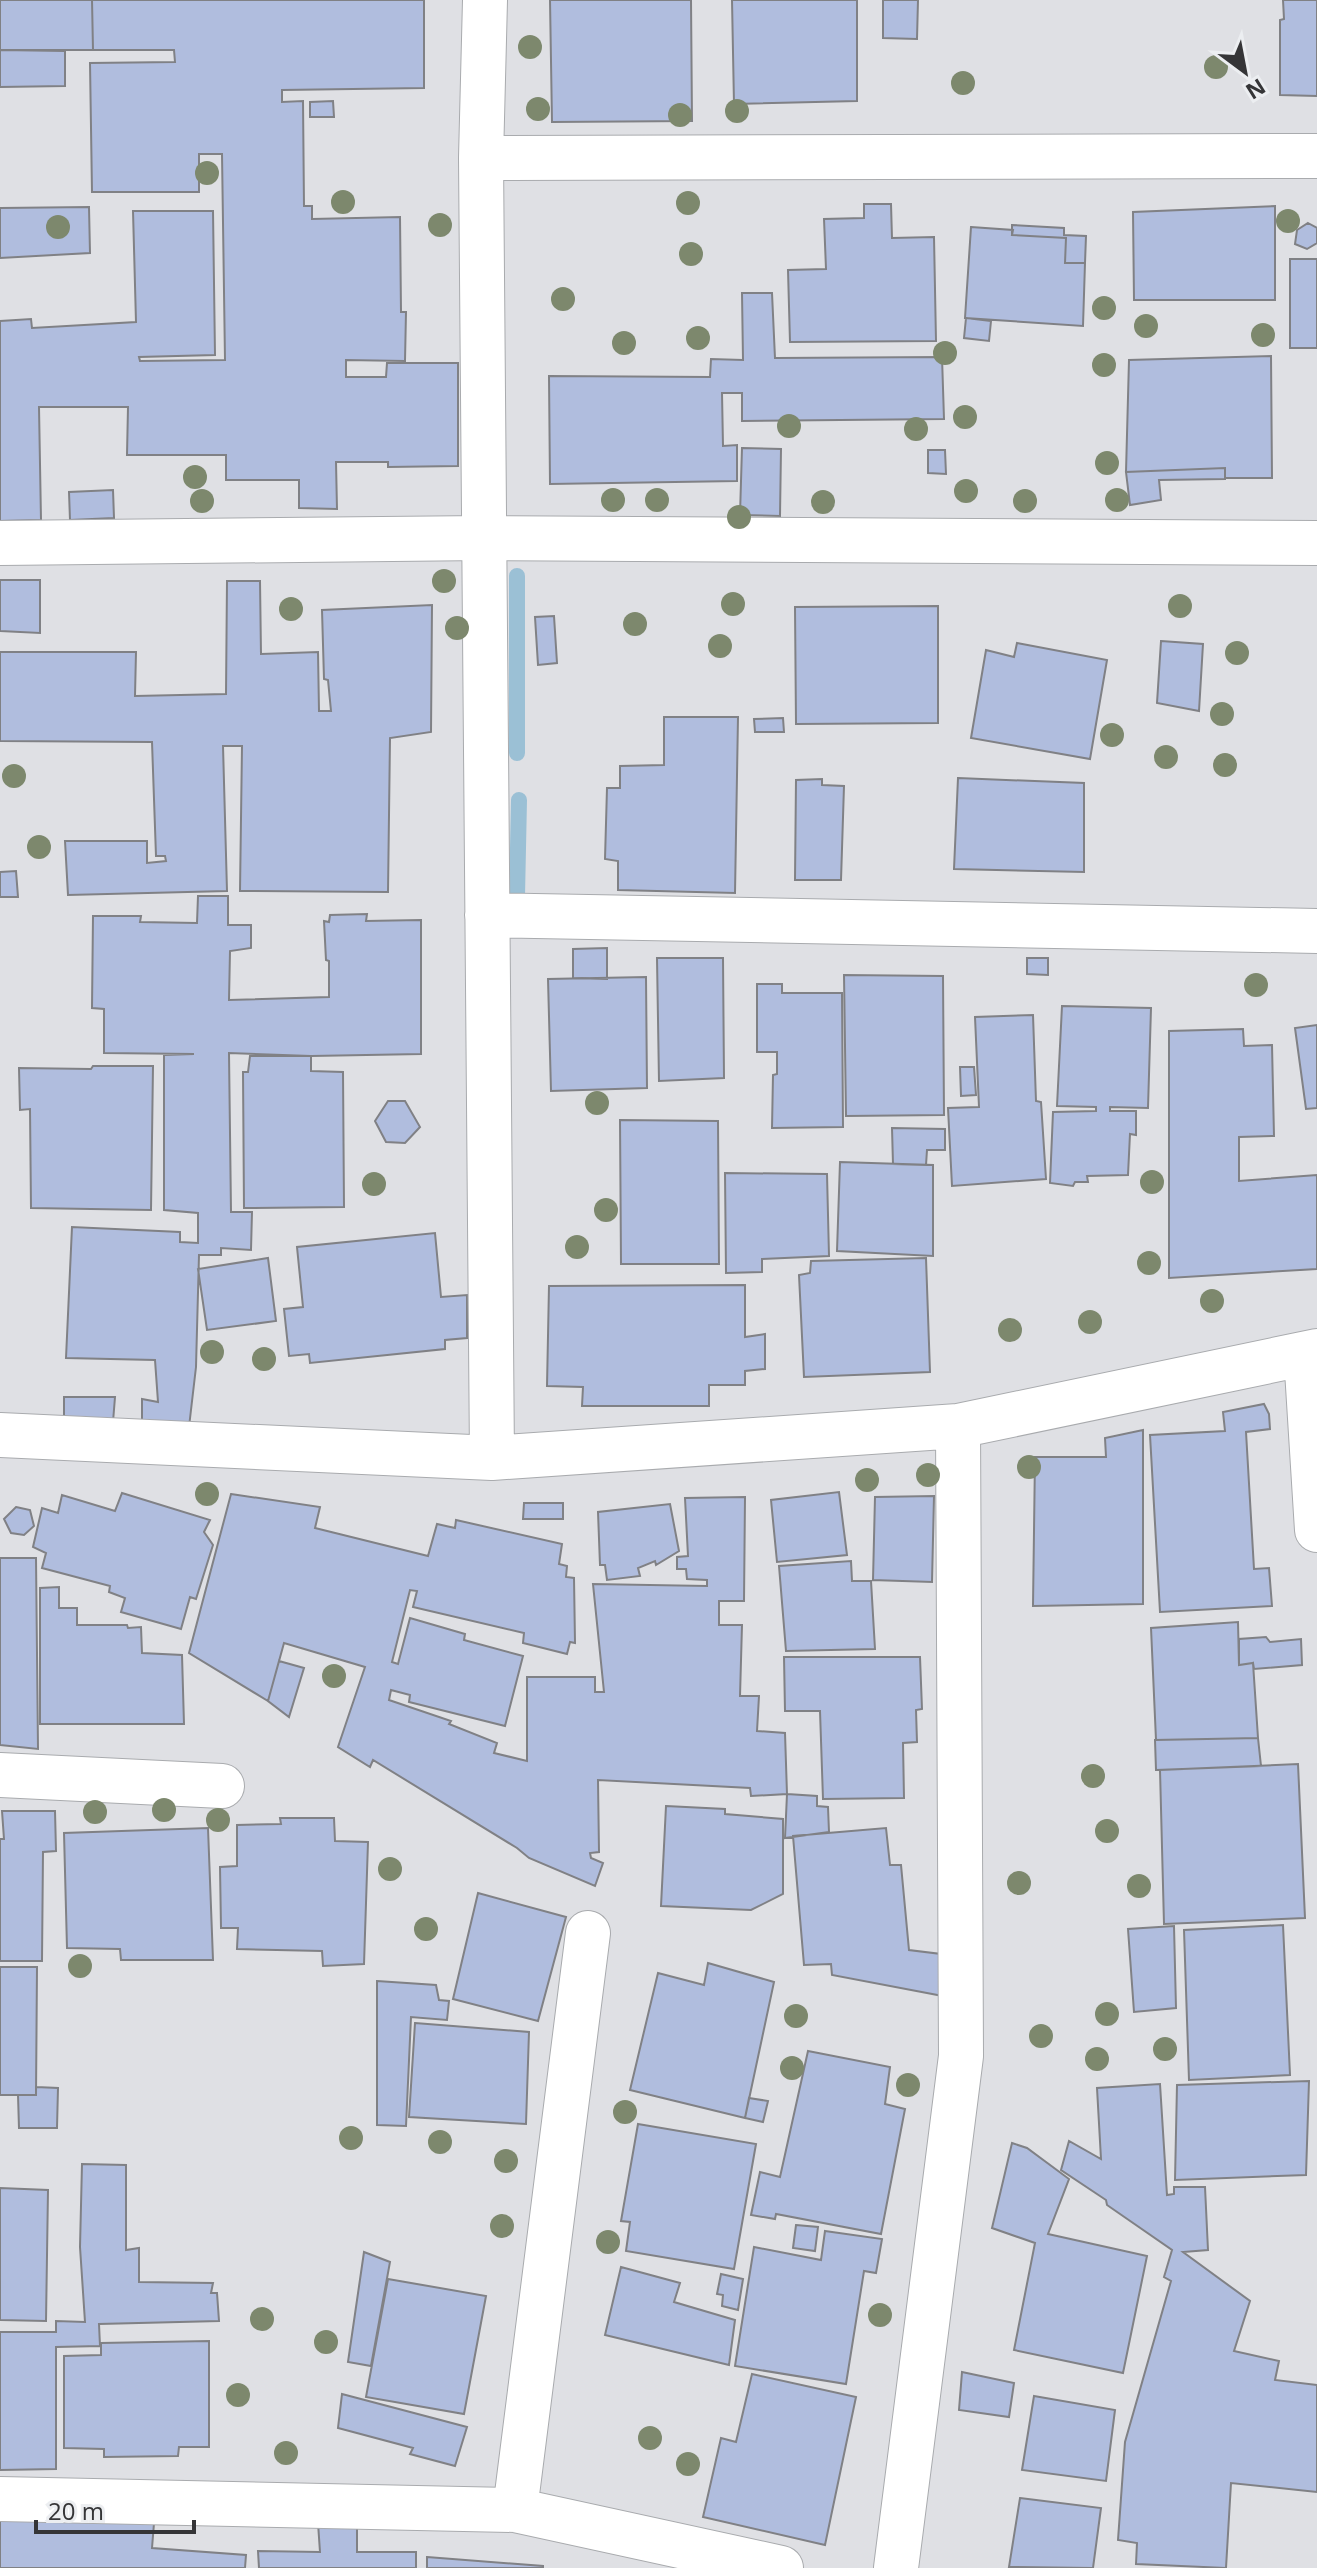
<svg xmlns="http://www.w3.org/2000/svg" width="1317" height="2568" font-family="'Open Sans',sans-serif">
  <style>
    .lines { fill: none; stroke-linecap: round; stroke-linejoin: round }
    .stream { stroke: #9bc0d5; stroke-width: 16 }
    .building { fill: #b0bdde; stroke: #808185; stroke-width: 2 }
    .street-casing { stroke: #a9abae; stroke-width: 46 }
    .street { stroke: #fff; stroke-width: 44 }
    .tree { fill: #7d886d }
  </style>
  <rect width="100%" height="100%" fill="#dfe0e4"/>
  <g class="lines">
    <path class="stream" d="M517 576V753
      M517 896 519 800"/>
  </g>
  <path class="building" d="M0 0H92L93 50H0Z
    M92 0H424V88L282 90V102L303 101 304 206H312V219L400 217 401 312H406L405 361 346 360V377H386L387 363H458V466L388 467V462H336L337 509 299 508V480H226V455H127L128 407H39L41 520 0 521V321L31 319 32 328 136 322 133 211H213L215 355 139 357 140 361 225 360 222 154H199V192H92L90 63 175 62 174 50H93Z
    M550 0H691L692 121 552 122Z
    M732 0H857V101L734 104Z
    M883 0H918L917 39 883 38Z
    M1283 0H1317V96L1280 95V20L1284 19Z
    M0 50 65 51V86L0 87Z
    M333 101 334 117H310V102Z
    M864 204H891L892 238 934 237 936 341 790 342 788 270 826 269 824 219 864 218Z
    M1275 206V300H1134L1133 212Z
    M89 207 90 253 0 258V208Z
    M1308 223 1317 228V243L1307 249 1295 244 1297 230Z
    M1012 225 1064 228V235L1086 236 1085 263H1065L1066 238 1012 235Z
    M971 227 1013 230 1012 235 1066 238 1065 263H1085L1083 326 965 318Z
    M1290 259H1317V348H1290Z
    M742 293H772L775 358 942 357 944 419 742 421V393H722L723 446 737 445V481L550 484 549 376 710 377 711 359 743 360Z
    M966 318 991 321 989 341 964 338Z
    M1271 356 1272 478H1225V468L1126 472 1129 360Z
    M742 448 781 449 780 516 740 515Z
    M928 450H945L946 474 928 473Z
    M1225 468V479L1159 480 1161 500 1130 505 1126 472Z
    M113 490 114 518 70 520 69 492Z
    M0 580H40V633L0 631Z
    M227 581H260L261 654 318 652 319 711H331L328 680 324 679 322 610 432 605 431 732 390 738 388 892 240 891 242 746H223L227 891 68 895 65 841H147V863L166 861 165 856H156L152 742 0 741V652H136L135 696 226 694Z
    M938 606V723L796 724 795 607Z
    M554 616 557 663 538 665 535 617Z
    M1161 641 1203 644 1199 711 1157 703Z
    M1017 643 1107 660 1090 759 971 738 986 650 1014 657Z
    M664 717H738L735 893 618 890V861L605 859 607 788H620V766L664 765Z
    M783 718 784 732H755L754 719Z
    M958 778 1084 783V872L954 869Z
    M822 779V785L844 786 841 880H795L796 780Z
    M16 871 18 897H0V872Z
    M198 896H228V925H251V948L230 951 229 1000 329 997V961L326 960 324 921 329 922 330 915 367 914 366 921 421 920V1054L311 1056 229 1053 231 1212H252L251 1250 221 1248V1255H199L196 1367 189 1427 142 1424V1399L158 1402 155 1360 66 1358 72 1227 180 1232V1242L198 1243V1213L164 1210V1055L194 1054 104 1053V1009L92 1008 93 916H141L140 922 197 923Z
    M607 948V979L573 978V949Z
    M657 958H723L724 1078 659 1081Z
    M1027 958H1048V975L1027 974Z
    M844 975 943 976 944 1115 846 1116Z
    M646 977 647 1088 551 1091 548 979Z
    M757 984H782V993H842L843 1127 772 1128 773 1075 777 1074V1052H757Z
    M1062 1006 1151 1008 1148 1108 1110 1107V1111H1136V1135L1130 1134 1128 1175 1087 1176 1088 1182H1075L1073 1186 1050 1183 1053 1112 1096 1111V1107L1057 1106Z
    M1033 1015 1036 1101 1041 1102 1046 1179 952 1186 948 1108 979 1107 975 1017Z
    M1317 1025V1108L1306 1109 1295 1028Z
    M1243 1029 1244 1046 1272 1045 1274 1136 1239 1137V1181L1317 1175V1269L1169 1278V1031Z
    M250 1056H311V1071L343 1072 344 1207 244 1208 243 1072H248Z
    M93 1066H153L151 1210 31 1208 30 1109 20 1110 19 1068 91 1069Z
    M960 1067H974L976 1095 961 1096Z
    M388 1101H405L420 1127 405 1143 386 1142 375 1121Z
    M620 1120 718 1121 719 1264H621Z
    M892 1128 945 1129V1150H927L926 1165 893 1164Z
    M840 1162 933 1165V1256L837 1251Z
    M725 1173 827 1174 829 1256 762 1259V1272L726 1273Z
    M435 1233 441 1297 467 1295V1338L445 1340V1349L310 1363 309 1354 289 1356 284 1309 303 1307 297 1247Z
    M268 1258 276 1321 207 1330 198 1269Z
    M926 1258 930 1372 804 1377 799 1275 810 1273 811 1261Z
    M745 1285V1337L765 1334V1369L745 1371V1385H709V1406H582L583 1387 547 1386 549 1286Z
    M64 1397H115L113 1422 64 1421Z
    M1264 1404 1269 1414 1270 1429 1246 1432 1254 1569 1269 1568 1272 1606 1160 1612 1150 1435 1225 1431 1223 1412Z
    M1143 1430V1604L1033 1606 1035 1457H1106L1105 1438Z
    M839 1492 847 1555 777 1562 771 1500Z
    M122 1493 210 1520 204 1532 213 1545 196 1599 190 1597 181 1629 121 1612 125 1598 109 1592 110 1586 42 1568 46 1553 33 1547 42 1508 58 1513 62 1495 115 1511Z
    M231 1494 320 1507 315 1528 428 1556 437 1524 455 1528 456 1520 562 1544 559 1564 567 1566 566 1577 574 1578 575 1643 570 1642 567 1654 523 1643 524 1633 413 1607 417 1591 410 1590 392 1662 398 1664 410 1618 465 1634 464 1640 523 1656 505 1726 409 1702 410 1695 391 1690 389 1700 451 1721 449 1724 497 1743 494 1753 527 1761V1677H595V1692H604L593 1584 707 1586V1580L687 1579 686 1569H677V1557L688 1556 685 1498 745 1497 744 1601H719V1625H742L740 1696H759L757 1731 785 1733 787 1794 751 1796 750 1788 598 1780 599 1852 590 1853 591 1858 603 1863 595 1886 529 1858 517 1848 373 1760 370 1767 338 1747 365 1667 284 1643 268 1701 189 1653Z
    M934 1496 932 1582 873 1580 875 1497Z
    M524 1503H563V1519H523Z
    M670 1504 679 1551 656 1565 655 1561 638 1568 640 1576 607 1580 605 1565H600L598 1512Z
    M16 1507 30 1510 34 1526 24 1535 11 1533 4 1519Z
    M0 1558H36L38 1749 0 1745Z
    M851 1561 852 1581H871L875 1649 786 1651 779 1566Z
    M59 1587V1608H77V1625H127L128 1628 141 1627 142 1653 182 1655 184 1724H40V1588Z
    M1238 1622 1239 1665 1253 1663 1258 1738 1156 1740 1151 1628Z
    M1266 1637 1270 1642 1301 1639 1302 1665 1254 1669 1253 1663 1239 1665V1639Z
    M784 1657H920L922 1709 916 1710 917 1742 903 1743 904 1798 823 1799 820 1711H785Z
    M279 1661 304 1668 289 1717 268 1701Z
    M1258 1738 1261 1766 1156 1770 1155 1740Z
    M1298 1764 1305 1918 1164 1924 1160 1770Z
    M787 1794 817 1796V1806L828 1807 829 1832 785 1838Z
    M666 1806 725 1809V1814L783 1819V1894L751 1910 661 1906Z
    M2 1811H55L56 1851 43 1852 42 1961H0V1839H4Z
    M280 1818H334L335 1841 368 1842 364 1964 323 1966 322 1951 237 1949 238 1928H221L220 1867 237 1866V1825L281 1824Z
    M208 1828 213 1960H121L120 1949 67 1948 64 1833Z
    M886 1828 890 1865H901L909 1950 949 1955 948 1997 832 1975 831 1964 804 1965 793 1836Z
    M478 1893 566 1917 538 2021 453 1999Z
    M1283 1925 1290 2075 1189 2080 1184 1930Z
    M1174 1926 1176 2008 1134 2012 1128 1929Z
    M708 1963 774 1982 745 2118 630 2090 658 1973 704 1985Z
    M0 1967H37L36 2095H0Z
    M377 1981 436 1985 439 2000 449 2001 447 2020 411 2017 406 2126 377 2125Z
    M415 2023 529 2032 526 2124 409 2117Z
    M808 2051 890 2067 885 2104 905 2109 881 2234 776 2214 775 2219 751 2215 760 2172 780 2177Z
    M1309 2081 1306 2175 1175 2180 1177 2085Z
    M1160 2084 1167 2195 1174 2194V2187H1205L1208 2250 1183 2252 1250 2301 1234 2351 1279 2361 1275 2380 1317 2385V2492L1231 2483 1226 2568 1136 2564 1137 2543 1118 2540 1125 2442 1171 2281 1164 2277 1172 2250 1107 2205 1106 2200 1061 2170 1069 2141 1101 2159 1097 2088Z
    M36 2087 58 2088 57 2128H19L18 2095H36Z
    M749 2098 768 2101 763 2122 745 2118Z
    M638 2124 756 2144 734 2269 626 2251 630 2222 621 2221Z
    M1012 2143 1027 2148 1069 2179 1048 2234 1147 2256 1123 2373 1014 2350 1035 2243 992 2228Z
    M82 2164 126 2165V2250L139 2248V2282L213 2283 211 2293H217L219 2321 99 2324 100 2346 56 2347V2469L0 2470V2332H56V2321L85 2322 80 2247Z
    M0 2188 48 2190 46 2321 0 2320Z
    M796 2225 818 2227 815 2251 793 2248Z
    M825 2231 882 2239 876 2273 864 2271 846 2384 735 2366 754 2247 821 2260Z
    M364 2252 390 2262 371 2366 348 2362Z
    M621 2267 680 2283 674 2302 735 2320 729 2365 605 2335Z
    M721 2274 743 2279 738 2310 722 2306 723 2295 717 2294Z
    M388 2279 486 2296 464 2414 366 2397Z
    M209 2341V2447H179L178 2456 104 2457V2449L64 2448V2356L101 2355V2343Z
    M962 2372 1014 2383 1009 2417 959 2410Z
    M752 2374 856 2397 825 2545 703 2517 721 2438 736 2442Z
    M342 2394 467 2427 455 2466 410 2454 413 2448 338 2428Z
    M1034 2396 1115 2410 1106 2481 1022 2470Z
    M1020 2498 1101 2508 1093 2568 1009 2567Z
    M155 2511 152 2548 246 2555 245 2568H0V2513Z
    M318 2523 357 2524V2552H416V2568H259L258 2551 320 2552Z
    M427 2557 543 2566V2568H427Z"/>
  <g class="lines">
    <g class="street-casing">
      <path id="street" d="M485 0 481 158 492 1458
        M481 158 1317 156
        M0 543 484 538 1317 543
        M487 915 1317 931
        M1306 1354 1317 1530
        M0 1435 492 1458 958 1426 1317 1351
        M0 1775 222 1786
        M0 2499 515 2510 781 2568
        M515 2510 588 1933
        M896 2568 961 2056 958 1426"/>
    </g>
    <use href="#street" class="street"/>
  </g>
  <g class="tree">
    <circle cx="530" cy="47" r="12"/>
    <circle cx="1216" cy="67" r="12"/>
    <circle cx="963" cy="83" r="12"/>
    <circle cx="538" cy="109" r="12"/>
    <circle cx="737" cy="111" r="12"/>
    <circle cx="680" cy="115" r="12"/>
    <circle cx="207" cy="173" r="12"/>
    <circle cx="343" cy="202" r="12"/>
    <circle cx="688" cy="203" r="12"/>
    <circle cx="1288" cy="221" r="12"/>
    <circle cx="440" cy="225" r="12"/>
    <circle cx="58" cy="227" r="12"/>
    <circle cx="691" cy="254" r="12"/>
    <circle cx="563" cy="299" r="12"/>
    <circle cx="1104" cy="308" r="12"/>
    <circle cx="1146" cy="326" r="12"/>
    <circle cx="1263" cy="335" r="12"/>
    <circle cx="698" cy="338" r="12"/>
    <circle cx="624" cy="343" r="12"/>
    <circle cx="945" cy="353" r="12"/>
    <circle cx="1104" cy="365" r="12"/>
    <circle cx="965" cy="417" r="12"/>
    <circle cx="789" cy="426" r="12"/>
    <circle cx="916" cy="429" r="12"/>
    <circle cx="1107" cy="463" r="12"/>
    <circle cx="195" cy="477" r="12"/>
    <circle cx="966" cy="491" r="12"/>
    <circle cx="613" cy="500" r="12"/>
    <circle cx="657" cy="500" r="12"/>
    <circle cx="1117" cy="500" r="12"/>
    <circle cx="202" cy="501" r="12"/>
    <circle cx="1025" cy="501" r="12"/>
    <circle cx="823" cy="502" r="12"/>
    <circle cx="739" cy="517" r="12"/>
    <circle cx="444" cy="581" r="12"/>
    <circle cx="733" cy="604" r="12"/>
    <circle cx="1180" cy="606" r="12"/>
    <circle cx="291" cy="609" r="12"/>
    <circle cx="635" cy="624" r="12"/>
    <circle cx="457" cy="628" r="12"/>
    <circle cx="720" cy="646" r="12"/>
    <circle cx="1237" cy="653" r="12"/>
    <circle cx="1222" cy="714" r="12"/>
    <circle cx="1112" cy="735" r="12"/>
    <circle cx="1166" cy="757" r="12"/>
    <circle cx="1225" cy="765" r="12"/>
    <circle cx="14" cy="776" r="12"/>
    <circle cx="39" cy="847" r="12"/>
    <circle cx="1256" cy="985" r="12"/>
    <circle cx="597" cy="1103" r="12"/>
    <circle cx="1152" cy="1182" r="12"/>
    <circle cx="374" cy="1184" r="12"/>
    <circle cx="606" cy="1210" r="12"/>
    <circle cx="577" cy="1247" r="12"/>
    <circle cx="1149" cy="1263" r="12"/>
    <circle cx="1212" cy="1301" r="12"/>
    <circle cx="1090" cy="1322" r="12"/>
    <circle cx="1010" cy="1330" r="12"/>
    <circle cx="212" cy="1352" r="12"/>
    <circle cx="264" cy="1359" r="12"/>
    <circle cx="1029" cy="1467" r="12"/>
    <circle cx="928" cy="1475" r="12"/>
    <circle cx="867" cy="1480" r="12"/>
    <circle cx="207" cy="1494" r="12"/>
    <circle cx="334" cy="1676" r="12"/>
    <circle cx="1093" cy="1776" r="12"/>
    <circle cx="164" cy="1810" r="12"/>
    <circle cx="95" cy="1812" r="12"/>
    <circle cx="218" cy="1820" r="12"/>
    <circle cx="1107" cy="1831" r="12"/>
    <circle cx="390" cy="1869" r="12"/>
    <circle cx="1019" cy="1883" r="12"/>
    <circle cx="1139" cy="1886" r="12"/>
    <circle cx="426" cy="1929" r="12"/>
    <circle cx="80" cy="1966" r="12"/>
    <circle cx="1107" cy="2014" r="12"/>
    <circle cx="796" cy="2016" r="12"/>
    <circle cx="1041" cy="2036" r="12"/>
    <circle cx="1165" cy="2049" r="12"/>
    <circle cx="1097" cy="2059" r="12"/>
    <circle cx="792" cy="2068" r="12"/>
    <circle cx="908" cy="2085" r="12"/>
    <circle cx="625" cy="2112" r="12"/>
    <circle cx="351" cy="2138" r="12"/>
    <circle cx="440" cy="2142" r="12"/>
    <circle cx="506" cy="2161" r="12"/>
    <circle cx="502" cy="2226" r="12"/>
    <circle cx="608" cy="2242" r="12"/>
    <circle cx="880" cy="2315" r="12"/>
    <circle cx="262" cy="2319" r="12"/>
    <circle cx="326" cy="2342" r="12"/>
    <circle cx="238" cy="2395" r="12"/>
    <circle cx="650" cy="2438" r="12"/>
    <circle cx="286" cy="2453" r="12"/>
    <circle cx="688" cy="2464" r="12"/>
  </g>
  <g transform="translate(1245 72) rotate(148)" stroke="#eceef1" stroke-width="6" paint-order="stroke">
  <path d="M0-6L14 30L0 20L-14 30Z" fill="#353537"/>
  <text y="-12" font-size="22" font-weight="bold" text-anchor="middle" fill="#353537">N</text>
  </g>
  <path d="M36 2520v12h158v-12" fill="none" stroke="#353537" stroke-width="4"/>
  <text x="48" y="2520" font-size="24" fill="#353537" stroke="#eceef1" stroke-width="6" paint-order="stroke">20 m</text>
</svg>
